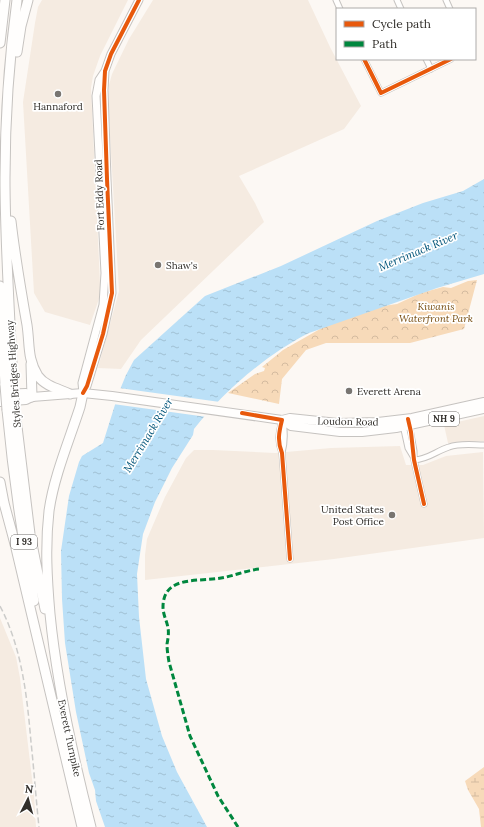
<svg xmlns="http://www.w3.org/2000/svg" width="484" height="827" font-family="Lora,serif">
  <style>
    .built { fill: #f5ebe1 }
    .forest { fill: url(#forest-crowns) }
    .wetland { fill: url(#wetland-marsh) }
    .water { fill: url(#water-ripples) }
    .pier { fill: #fcf8f4 }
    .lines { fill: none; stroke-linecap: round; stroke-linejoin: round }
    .street-casing { stroke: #c6c3c0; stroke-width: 7 }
    .secondary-casing { stroke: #c6c3c0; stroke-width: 9 }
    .primary-casing { stroke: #c6c3c0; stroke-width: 10 }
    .highway-casing { stroke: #c6c3c0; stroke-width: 11 }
    .street { stroke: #fffefd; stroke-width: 5 }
    .secondary { stroke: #fffefd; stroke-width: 7 }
    .primary { stroke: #fffefd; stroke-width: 8 }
    .highway { stroke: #fffefd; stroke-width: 9 }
    .rail { stroke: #ccccca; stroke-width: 1.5; stroke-dasharray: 6 3; stroke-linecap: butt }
    .highway-bridge-casing { stroke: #c6c3c0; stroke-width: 11; stroke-linecap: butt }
    .highway-bridge { stroke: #fffefd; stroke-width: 9 }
    .quiet { stroke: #00873e; stroke-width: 3; stroke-dasharray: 6 3; stroke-linecap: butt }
    .cycleway-casing { stroke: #fff; stroke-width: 6 }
    .cycleway { stroke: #e8590c; stroke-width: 4 }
    .poi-dot { fill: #787571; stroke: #fff; stroke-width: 1.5 }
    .labels { text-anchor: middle; stroke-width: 3.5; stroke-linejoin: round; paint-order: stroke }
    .shield { fill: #fff; stroke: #6f6d6a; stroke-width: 1 }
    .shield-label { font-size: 9px; font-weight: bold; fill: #312e2a }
    .poi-label { font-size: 10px; fill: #312e2a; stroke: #fff; text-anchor: start }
    .street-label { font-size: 10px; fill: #312e2a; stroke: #fff }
    .park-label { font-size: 10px; font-style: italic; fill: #774c0e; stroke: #fff }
    .water-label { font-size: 11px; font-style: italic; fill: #015479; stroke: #fff }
  </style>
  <defs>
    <pattern id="forest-crowns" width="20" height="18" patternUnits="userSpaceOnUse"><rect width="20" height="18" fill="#f7dab9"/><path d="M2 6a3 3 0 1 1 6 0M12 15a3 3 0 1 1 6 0" fill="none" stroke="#d4bb9f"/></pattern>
    <pattern id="wetland-marsh" width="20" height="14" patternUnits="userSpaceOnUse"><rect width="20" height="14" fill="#f7dab9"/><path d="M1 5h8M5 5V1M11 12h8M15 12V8" fill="none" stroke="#d4bb9f"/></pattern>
    <pattern id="water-ripples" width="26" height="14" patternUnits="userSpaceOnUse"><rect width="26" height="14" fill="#bbe0f7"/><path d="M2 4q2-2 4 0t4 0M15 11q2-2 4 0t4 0" fill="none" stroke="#a1c0d4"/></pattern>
  </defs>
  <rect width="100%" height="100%" fill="#fcf8f4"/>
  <path class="built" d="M42 0H128L100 56 93 76 91 88 100 283V296L90 325 45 312 34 293 23 102 35 23 38 7Z
    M153 0H308L330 47 361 106 344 129 239 176 255 203 264 222 141 340 121 369 98 368 119 291 109 118V85L112 74 129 39Z
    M484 416V441L448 443 444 425Z
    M400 446 406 465H423L446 456 483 452 484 538 334 559 145 580V555L147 539 165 497 186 458 194 450H213L275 453 331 448Z
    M0 618 16 657 20 678 34 795 36 827H0Z"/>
  <path class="forest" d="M477 280 464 329 410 343H326L306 350 282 379 279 404 228 393 255 374 264 371 265 368 262 367 267 363 283 350 327 325 383 306 397 304 421 293 443 287 451 288 468 281Z"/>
  <path class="wetland" d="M484 767V827H481L479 809 468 790 465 781Z"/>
  <path class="water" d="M484 179V274L437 288 309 333C267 354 223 392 194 429L193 435 172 468 155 502 143 534 137 574 139 617 146 679 162 736 177 772 207 827H105L96 801 95 790 89 773 76 712 65 643 62 599 61 551 69 496 79 462 82 456 103 443 119 392 126 375 134 360 205 296 281 266 377 221 423 203 463 191Z"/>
  <path class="pier" d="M119 388 220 402 207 417 113 404Z"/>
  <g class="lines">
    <g class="street-casing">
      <path id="street" d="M336 0 340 9
        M397 0 401 9
        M446 0 450 9
        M364 59 381 93 451 59
        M426 59 431 69
        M282 420C279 432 277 441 282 453L290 559
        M409 424 414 451V460L424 504
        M403 425 408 448 414 458
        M282 453C285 442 285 433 283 422
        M414 460C429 459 436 451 449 447 460 443 473 445 484 445"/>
    </g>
    <g class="secondary-casing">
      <path id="secondary" d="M83 393 87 386 103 334 112 293 107 179 104 90 105 71 111 54 139 0
        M83 393 82 383 103 305 105 273 96 96 99 80 105 71"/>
    </g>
    <g class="primary-casing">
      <path id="primary" d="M0 394 26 393 32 397
        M0 402 26 400 32 397 83 393 112 396 282 420 290 418 338 423 378 422 412 418 484 402
        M282 420 291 426 340 432H362L396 428 484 409"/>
    </g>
    <g class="highway-casing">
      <path id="highway" d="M0 43 5 0
        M17 52 21 26 28 0
        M11 221C15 256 21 291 27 325 30 345 27 358 38 376 45 386 59 389 70 394
        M0 286 5 385
        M31 364 32 397
        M13 384C10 316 5 247 5 178 5 119 9 59 17 0
        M83 393 80 407C69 441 54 476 49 511 45 546 47 579 50 614 57 686 73 757 91 827
        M7 410C13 474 22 537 34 601
        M15 410 30 534 45 609
        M0 482 4 503 15 544 82 827"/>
    </g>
    <use href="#street" class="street"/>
    <use href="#secondary" class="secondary"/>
    <use href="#primary" class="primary"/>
    <use href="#highway" class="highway"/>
    <path class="rail" d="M0 606C22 648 27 696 31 742 34 770 36 799 39 827"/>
    <g class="highway-bridge-casing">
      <path id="highway-bridge" d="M13 384 15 410
        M5 385 7 410"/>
    </g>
    <use href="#highway-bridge" class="highway-bridge"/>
    <path class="quiet" d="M238 827 218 796 190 736 169 662C168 656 167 650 167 644 168 639 169 633 168 628 167 621 163 615 163 607 163 575 199 582 221 578 234 576 247 570 260 569"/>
    <g class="cycleway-casing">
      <path id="cycleway" d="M364 59 381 93 451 59
        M83 393 87 386 103 334 112 293 107 179 104 90 105 71 111 54 139 0
        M242 413 282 420C279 432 277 441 282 453L290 559
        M408 419 411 432 414 460 424 504"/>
    </g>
    <use href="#cycleway" class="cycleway"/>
  </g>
  <g class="poi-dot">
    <circle cx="58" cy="94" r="4"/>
    <circle cx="158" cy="265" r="4"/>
    <circle cx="349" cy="391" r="4"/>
    <circle cx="392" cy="515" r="4"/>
  </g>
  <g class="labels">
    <g class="shield">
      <rect x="429" y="412" width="30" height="14" rx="3"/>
      <rect x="11" y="535" width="26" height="14" rx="3"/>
    </g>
    <g class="shield-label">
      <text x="444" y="422">NH 9</text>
      <text x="24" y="545">I 93</text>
    </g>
    <g class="poi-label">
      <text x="58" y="110" text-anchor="middle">Hannaford</text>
      <text x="166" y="269">Shaw's</text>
      <text x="357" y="395">Everett Arena</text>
      <text x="384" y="513" text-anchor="end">United States<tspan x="384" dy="12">Post Office</tspan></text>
    </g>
    <g class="street-label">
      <text transform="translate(99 195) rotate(-92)" y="4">Fort Eddy Road</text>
      <text transform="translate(13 374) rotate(-94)" y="4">Styles Bridges Highway</text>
      <text transform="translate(348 421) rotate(1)" y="4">Loudon Road</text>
      <text transform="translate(70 738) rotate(78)" y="4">Everett Turnpike</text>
    </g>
    <g class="park-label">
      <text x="436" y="310">Kiwanis<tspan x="436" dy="12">Waterfront Park</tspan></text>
    </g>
    <g class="water-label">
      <text transform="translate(418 251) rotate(-23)" y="4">Merrimack River</text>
      <text transform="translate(148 435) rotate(-59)" y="4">Merrimack River</text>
    </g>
  </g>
  <rect x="336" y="8" width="140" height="52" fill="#ffffff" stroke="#adabaa"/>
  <rect x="344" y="21" width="20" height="6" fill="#e8590c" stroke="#adabaa"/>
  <text x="372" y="28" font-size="12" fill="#312e2a">Cycle path</text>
  <rect x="344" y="41" width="20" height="6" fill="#00873e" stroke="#adabaa"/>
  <text x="372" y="48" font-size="12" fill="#312e2a">Path</text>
  <g transform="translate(28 799) rotate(6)" stroke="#ffffff" stroke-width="3" paint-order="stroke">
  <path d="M0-3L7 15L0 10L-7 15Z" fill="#312e2a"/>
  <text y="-6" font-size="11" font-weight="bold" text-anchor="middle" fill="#312e2a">N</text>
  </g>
</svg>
